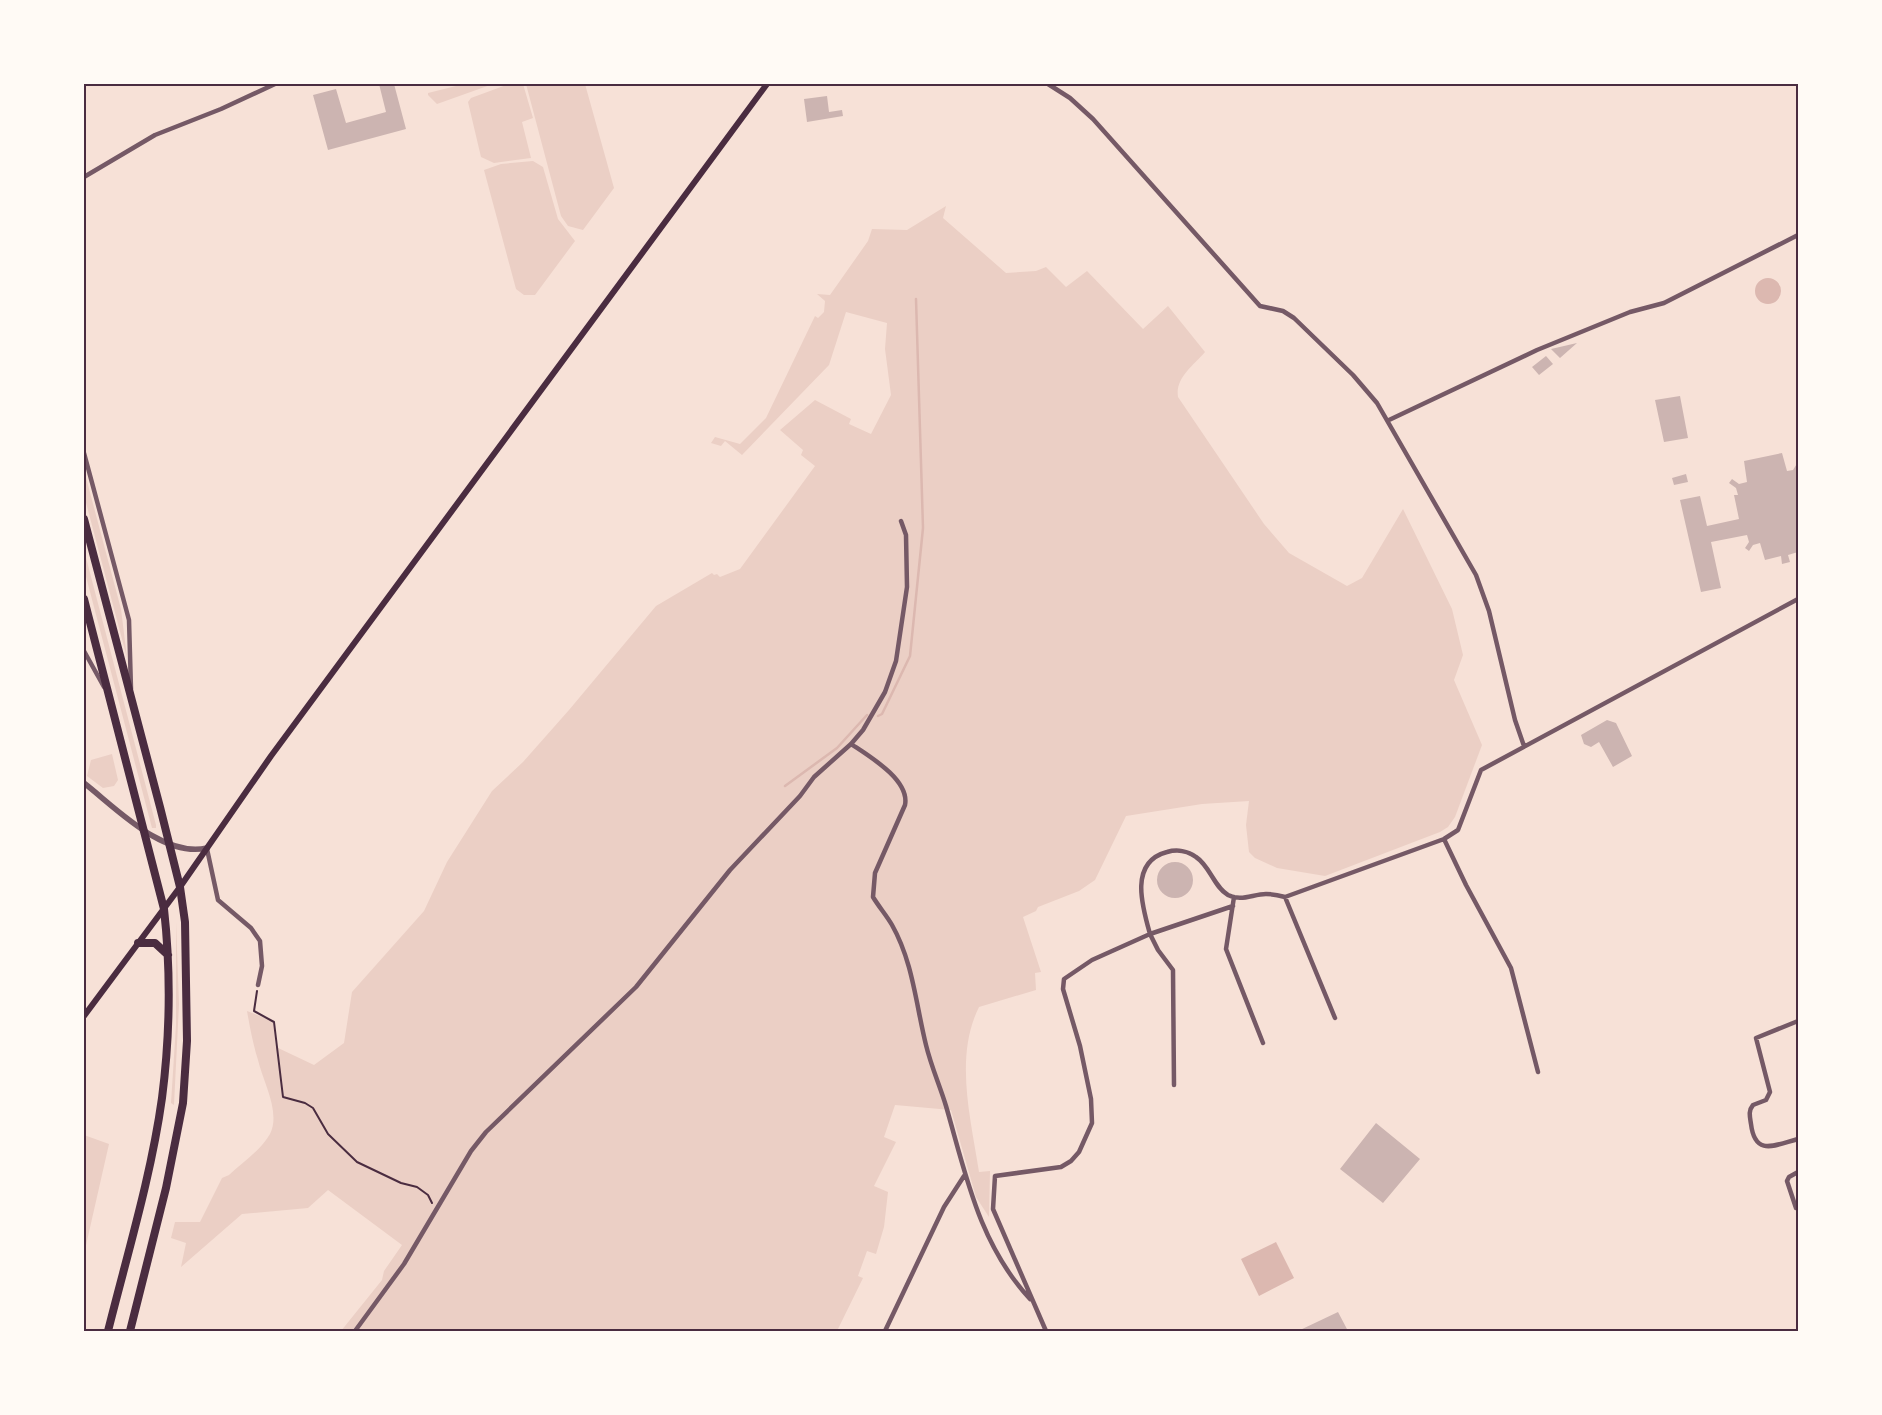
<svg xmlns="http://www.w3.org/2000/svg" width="1882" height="1415" font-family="'Varela Round',sans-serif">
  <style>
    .green { fill: #ebcfc5 }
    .water { fill: #dcb8b0 }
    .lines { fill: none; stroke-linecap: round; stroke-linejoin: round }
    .stream { stroke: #dcb8b0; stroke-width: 2.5 }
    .building { fill: #ccb4b1 }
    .path { stroke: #4a2c40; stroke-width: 2 }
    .minor { stroke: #755966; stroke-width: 4.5 }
    .tertiary { stroke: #755966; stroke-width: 5.5 }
    .secondary { stroke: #4a2c40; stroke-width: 6 }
    .trunk { stroke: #4a2c40; stroke-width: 8 }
    .neatline { fill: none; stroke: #4a2c40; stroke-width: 2 }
  </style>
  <rect width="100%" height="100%" fill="#f7e1d7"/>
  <path class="green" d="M464 84H493L437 104 428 95V93Z
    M509 84H523L533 118 522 122 531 158 494 163 481 157 468 102 471 98Z
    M526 84H585L614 188 583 230 568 226 561 216Z
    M533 161 543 167 558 219 575 241 535 295H524L516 289 484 170 501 164Z
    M946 206 943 218 1006 273 1036 271 1046 267 1066 287 1087 271 1143 329 1168 306 1205 352C1193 366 1175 378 1178 397L1264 524 1289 553 1347 586 1362 578 1403 509 1452 609 1463 655 1454 680 1482 745 1455 817 1448 827 1440 832 1325 876 1277 868 1255 858 1249 852 1246 825 1249 801 1202 804 1126 816 1095 880 1079 891 1038 907 1036 911 1023 917 1041 972 1035 973 1036 990 979 1007C954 1057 971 1119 979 1172L990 1171 989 1217 976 1197 951 1110 895 1105 884 1137 896 1142 874 1186 888 1192 884 1227 876 1254 867 1251 858 1276 863 1278 837 1331H341L382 1280 384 1271 402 1245 328 1190 308 1208 242 1214 181 1267 186 1243 171 1238 175 1222H200L222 1178 229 1175C242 1163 261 1150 270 1134 281 1112 263 1082 258 1060 253 1044 250 1028 247 1011L273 1021 276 1047 314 1065 344 1043 352 992 424 911 447 862 492 791 523 762 569 710 656 606 712 573 714 575 717 574 720 577 740 569 815 466 801 455 803 450 780 430 815 400 851 419 849 424 871 434 891 395 885 349 887 323 846 312 829 365 742 455 725 441 721 446 711 443 715 437 740 444 766 418 815 316 818 318 824 312 825 301 817 294 830 295 868 241 872 229 907 230Z
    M84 470 121 609 127 658 84 495Z
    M84 550 156 825V828H152L84 569Z
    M112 754 118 780 114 786 103 788 87 776 91 760Z
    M176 922 179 1004 174 1105 171 1103 176 1025Z
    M84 1135 109 1144 84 1254Z"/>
  <path class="water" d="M1755 291a13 13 0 1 1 26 0a13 13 0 1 1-26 0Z
    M1276 1242 1294 1278 1259 1296 1241 1259Z"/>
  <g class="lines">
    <path class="stream" d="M878 716 882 714 910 656 923 528 916 299
      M785 786 837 748 867 715"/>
  </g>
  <path class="building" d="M379 84H394L406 129 328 150 313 95 336 89 346 123 386 112Z
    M827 96 829 112 842 110 843 116 807 122 804 99Z
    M1577 343 1560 358 1551 349Z
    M1546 356 1553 364 1539 375 1532 367Z
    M1680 396 1688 438 1664 442 1655 400Z
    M1782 453 1787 471 1793 470 1798 462V552L1788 555 1790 562 1782 564 1781 556 1765 560 1760 543 1753 545 1749 551 1745 548 1749 542 1747 535 1711 542 1721 588 1701 592 1680 500 1700 496 1707 526 1739 519 1734 495H1738L1736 488 1729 483 1732 479 1739 484 1747 482 1744 461Z
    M1686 474 1688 482 1674 485 1672 478Z
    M1607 720 1616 723 1632 756 1613 767 1599 742 1591 747 1584 744 1581 735Z
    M1157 880a18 18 0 1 1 36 0a18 18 0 1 1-36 0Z
    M1376 1123 1420 1159 1383 1203 1340 1169Z
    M1338 1312 1348 1331H1298Z"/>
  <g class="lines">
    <path class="path" d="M257 991 254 1011 274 1022 283 1097 305 1103 313 1108 328 1134 357 1162 401 1183 417 1187 428 1195 432 1203"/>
    <path class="minor" d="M1048 84 1070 98 1093 119 1260 306 1283 311 1294 318 1353 375 1377 403 1476 575 1489 611 1515 720 1524 746
      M84 177 155 135 221 109 275 84
      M1389 420 1537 350 1630 312 1664 303 1798 235
      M84 453 129 620 131 689
      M84 651 104 687
      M851 744C869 756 910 780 905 805L875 873 873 897C879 907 887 916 892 925 913 962 916 1005 926 1045 931 1066 940 1086 946 1106 966 1175 979 1244 1030 1299
      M1444 839 1466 885 1511 968 1538 1072
      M207 849 218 900 251 928 260 941 262 966 258 985
      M1234 897 1226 949 1263 1043
      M1285 897 1335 1018
      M1798 1021 1756 1038 1770 1092 1766 1100 1753 1105C1748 1111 1750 1117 1751 1124 1755 1157 1775 1145 1798 1139
      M1174 1085 1173 970 1158 950 1150 934 1233 906
      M1796 1208 1787 1181 1789 1177 1798 1172
      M355 1331 404 1264 471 1151 486 1132 636 987 730 870 800 796 814 777 851 744 863 730 885 692 896 661 907 587 906 535 901 521
      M885 1331 944 1207 964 1176
      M1046 1331 993 1209 995 1176 1061 1167 1071 1161 1079 1152 1092 1123 1091 1099 1080 1046 1063 989 1064 979 1092 960 1150 934C1142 906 1129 862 1167 852 1177 849 1188 851 1196 857 1210 866 1214 887 1228 895 1241 902 1253 894 1266 894 1272 894 1278 895 1285 897L1444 839 1458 830 1481 770 1798 599"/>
    <path class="tertiary" d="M84 783C116 808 163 858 207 848"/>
    <path class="secondary" d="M84 1016 180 887 271 756 767 84"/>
    <path class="trunk" d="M84 519 160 807 180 887 185 922 187 1041 183 1103 166 1188 130 1331
      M84 599 164 909C171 972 170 1036 162 1098 151 1177 127 1255 108 1331
      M138 943H155L168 955"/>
  </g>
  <rect width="1882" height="1415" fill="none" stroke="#fffaf5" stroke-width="170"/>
  <rect x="85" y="85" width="1712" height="1245" class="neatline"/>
</svg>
